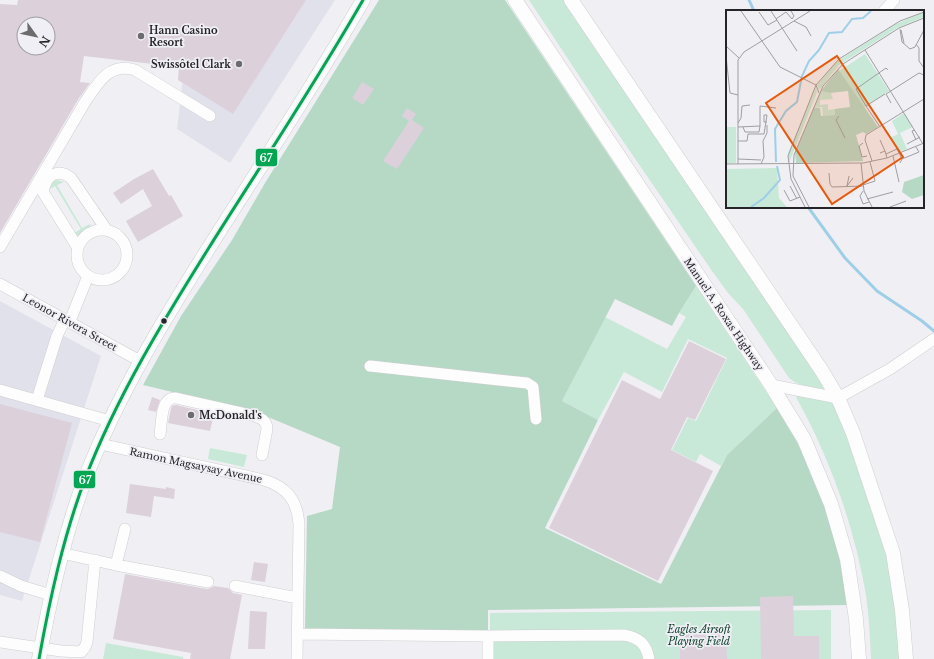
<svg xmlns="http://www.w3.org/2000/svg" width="934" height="659" font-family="'Libre Baskerville',serif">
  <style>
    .built { fill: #e1e1eb }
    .green { fill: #c8e9d7 }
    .forest { fill: #b6d9c6 }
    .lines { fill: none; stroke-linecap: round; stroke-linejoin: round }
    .stream { stroke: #9fcee8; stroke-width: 3 }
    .building { fill: #dcd0da; fill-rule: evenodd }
    .minor-casing { stroke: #ceced1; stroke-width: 12 }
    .major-casing { stroke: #ceced1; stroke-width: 15 }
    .minor { stroke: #fdfdfd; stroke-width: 11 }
    .major { stroke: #fdfdfd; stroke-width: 14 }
    .bus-1-casing { stroke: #efeff5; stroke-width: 6 }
    .bus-1 { stroke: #00a651; stroke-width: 3 }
    .poi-dot { fill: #6c6c6f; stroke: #efeff5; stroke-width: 1.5 }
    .bus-dot { fill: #252527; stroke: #efeff5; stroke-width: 1.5 }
    .labels { text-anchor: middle; stroke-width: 3.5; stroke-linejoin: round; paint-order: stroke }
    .poi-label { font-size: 10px; font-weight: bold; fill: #252527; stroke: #efeff5; text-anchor: start }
    .street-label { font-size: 10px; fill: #252527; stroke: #efeff5 }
    .park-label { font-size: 10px; font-style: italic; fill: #0b4027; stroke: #efeff5 }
    .inset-river { fill: none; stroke: #9fcee8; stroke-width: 2 }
    .inset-road { fill: none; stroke: #9f9fa2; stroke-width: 1 }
    .view { fill: #e8590c; fill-opacity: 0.15; stroke: #e8590c; stroke-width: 2 }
    .inset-edge { fill: none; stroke: #252527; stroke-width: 2 }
    .line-badge { stroke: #efeff5; stroke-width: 1.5 }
    .badge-label { font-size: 11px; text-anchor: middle; font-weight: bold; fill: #fff }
  </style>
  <rect width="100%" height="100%" fill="#f0f0f4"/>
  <path class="built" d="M192 0H335L230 163 177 129Z
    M0 301 101 356 22 601 0 595Z"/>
  <path class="green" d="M529 0H565L650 124 826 390C813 388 800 387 789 378L743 309 728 293 712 271 601 109Z
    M57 180 64 182 57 185 82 228 90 224 91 229C87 236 83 239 75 235L74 233 81 229 55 186 48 190 54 181Z
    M696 286 777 408 727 455 721 466 700 454 696 462 672 450 688 418 696 421 727 358 688 339 662 392 624 372 598 420 562 401 605 317 667 349 686 317 679 313Z
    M797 396C810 396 826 395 835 407L854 446 888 551 901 659H871C870 638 869 616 866 595 854 526 830 458 796 397Z
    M210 448 247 455 244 467 208 459Z
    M831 610V659H490V613Z
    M106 643 183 657V659H103Z"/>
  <path class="forest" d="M379 0H505L696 286 679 313 672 326 615 299 562 401 598 420 545 528 661 584 727 455 777 408C789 429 803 450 812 473 830 515 842 560 848 605L488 610V631L305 629 307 516 332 509 340 447 256 412 143 385 181 316 232 240 265 183Z"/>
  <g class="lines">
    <path class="stream" d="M749 0 754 11
      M808 207 845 258 877 291 922 321 934 331"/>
  </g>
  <path class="building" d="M18 0H306L233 114 178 80 179 67 84 56 80 82 90 83 79 98 0 233V4L17 5ZM24 24H48V48H24Z
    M362 82 374 89 363 105 352 98Z
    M407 108 416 114 412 120 424 128 397 169 383 161 409 121 402 116Z
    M153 169 169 196 171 195 183 216 138 242 126 221 152 206 143 189 121 204 113 193 134 179Z
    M689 341 726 359 695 420 687 417 671 450 713 471 658 581 549 528 622 380 660 399Z
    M152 397 160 400 156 412 148 410Z
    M0 404 72 423 40 542 0 532Z
    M176 405 214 414 210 431 168 423 171 409 172 406Z
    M130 484 166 489V487L175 489 174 499 154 496 151 517 126 513Z
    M254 562 268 564 265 582 251 580Z
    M125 574 207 589 211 588 214 586 228 588 233 593 242 595 230 659H190L191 653 113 639Z
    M793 596 794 636H819V659H761L760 597Z
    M250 611 267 612 265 649H248Z
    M726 632 727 659H680V634Z"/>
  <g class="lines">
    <g class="minor-casing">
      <path id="minor" d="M884 11 894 0
        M77 255a25 25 0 1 1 50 0a25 25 0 1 1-50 0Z
        M0 247 85 102C98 83 109 62 135 70L210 116
        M78 248 43 192C46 176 57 167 71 178L106 229
        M0 284 140 361
        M70 321 88 276
        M370 366 527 383 533 387 536 419
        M771 385 838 398 890 369 934 339
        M0 390 110 421
        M37 400 57 336 65 319
        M160 434C162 423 160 397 176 398L255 416C262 419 267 421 267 429L262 455
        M100 444 264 480C287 487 297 500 299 524L297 659
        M61 553 116 565 125 529
        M116 565 208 582
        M0 576 21 586 51 595
        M235 586 298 598
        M297 634 488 636V659
        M488 636 624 635C640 638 646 644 649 659
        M0 642 61 651 81 652 85 647 87 642 95 560"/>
    </g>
    <g class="major-casing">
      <path id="major" d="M515 0 771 385 804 439 831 504 847 559 856 619 859 659
        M571 0 822 371 838 398 853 433 893 553 902 610 906 659
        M39 659C50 598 63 538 85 479 117 396 163 321 210 246 261 165 315 84 363 0"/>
    </g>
    <use href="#minor" class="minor"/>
    <use href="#major" class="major"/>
    <g class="bus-1-casing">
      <path id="bus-1" d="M39 659C50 598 63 538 85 479 117 396 163 321 210 246 261 165 315 84 363 0"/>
    </g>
    <use href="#bus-1" class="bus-1"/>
  </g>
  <g class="poi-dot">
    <circle cx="141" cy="36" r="4"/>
    <circle cx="239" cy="64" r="4"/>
    <circle cx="191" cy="415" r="4"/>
  </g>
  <circle class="bus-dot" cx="164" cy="321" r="3.5"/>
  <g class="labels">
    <g class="poi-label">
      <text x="149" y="34">Hann Casino<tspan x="149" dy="12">Resort</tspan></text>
      <text x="231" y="68" text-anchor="end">Swissôtel Clark</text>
      <text x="199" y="419">McDonald's</text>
    </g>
    <g class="street-label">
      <text transform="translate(724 314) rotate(56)" y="4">Manuel A. Roxas Highway</text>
      <text transform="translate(70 322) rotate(29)" y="4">Leonor Rivera Street</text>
      <text transform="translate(196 465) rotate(12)" y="4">Ramon Magsaysay Avenue</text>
    </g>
    <g class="park-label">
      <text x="699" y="633">Eagles Airsoft<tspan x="699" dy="12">Playing Field</tspan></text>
    </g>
  </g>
  <g transform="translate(726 10)">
    <rect width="198" height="198" fill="#f0f0f4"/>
    <path d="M198 2V7L171 18 113 55 93 80 91 75 110 52 170 14ZM139 44 163 81 138 98 113 61ZM90 77 91 82 63 153 62 143ZM95 81 105 83 107 89 94 90V95L102 94V100L109 99 110 105 97 106 96 97 88 98ZM178 103 187 117 174 123 181 139 173 142 164 128 172 124 166 111ZM0 117H10V153L0 154ZM51 158 53 188 61 197H0V159Z" fill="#c8e9d7"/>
    <path d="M112 59 152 117 140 124 137 122 130 125 137 151 70 153 69 143 88 98H94L95 106 109 105V99L124 97 122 81 104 83 95 81ZM198 165V185L186 189 176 182 178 172Z" fill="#b6d9c6"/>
    <path class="inset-river" d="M93 40 103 23 116 22 126 9 137 8 145 1M50 152 49 119 60 101 71 92 76 66 83 51 93 40M25 197 38 188 54 170 51 156"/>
    <path class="inset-road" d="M15 1 54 57 90 75 93 83M45 1 71 41M33 2 42 15 51 10M60 2 66 9 68 6 65 1M50 9 60 2M68 11 80 17 85 26M174 19 176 32 184 39 189 37 198 20M175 20 178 33M190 34 193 38V51L198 58M0 36 13 48M139 40 197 134M0 46 4 83 12 85M165 93 160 84 193 63 198 65M140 96 130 79 160 58 162 60M41 105H38V112H41M113 106 110 110 119 128M12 113 15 108 16 96 24 95M12 117 34 116V96L50 98M17 117 19 122H33L34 116M154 117 140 96 159 84M189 120 186 121 190 130M154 130 159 141M12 131H21L22 124H38L41 105M137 133 133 136 136 147 141 146M181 134 194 127M154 143 159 141 161 148M160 144 171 139 176 149M167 146 173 172M12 149 35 150M146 151 139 130 140 125 198 89M135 153 138 181 146 197M174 153 176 149 193 142 190 137M0 154 137 153 161 148 198 133M12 154V50L18 42 84 1M35 154 38 147 37 131 41 123V115M103 163 104 174 106 177 137 176M123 166 121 176 127 168M137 175 149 171 144 152M64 176 71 189M58 180 64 191 74 187M137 181 134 186 137 194 143 192M141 189 167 182M79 197 65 169 62 146 90 75 113 49 174 11 198 2M83 197 67 166 68 145 97 76 117 54 173 18 198 8M164 197 180 191"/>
    <path class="view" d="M111 46 177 147 106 194 40 93Z"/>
    <rect width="198" height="198" class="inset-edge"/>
  </g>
  <g class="line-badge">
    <rect x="255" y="148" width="23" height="19" rx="4" fill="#00a651"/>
    <rect x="73" y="470" width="23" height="19" rx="4" fill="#00a651"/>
  </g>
  <g class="badge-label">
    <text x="266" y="162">67</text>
    <text x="85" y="484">67</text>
  </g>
  <g transform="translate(36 36) rotate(123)"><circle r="19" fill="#efeff5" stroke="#9e9ea3"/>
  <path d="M0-3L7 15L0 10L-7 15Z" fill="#6c6c6f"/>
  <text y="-6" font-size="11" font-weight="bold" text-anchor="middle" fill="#252527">N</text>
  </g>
</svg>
